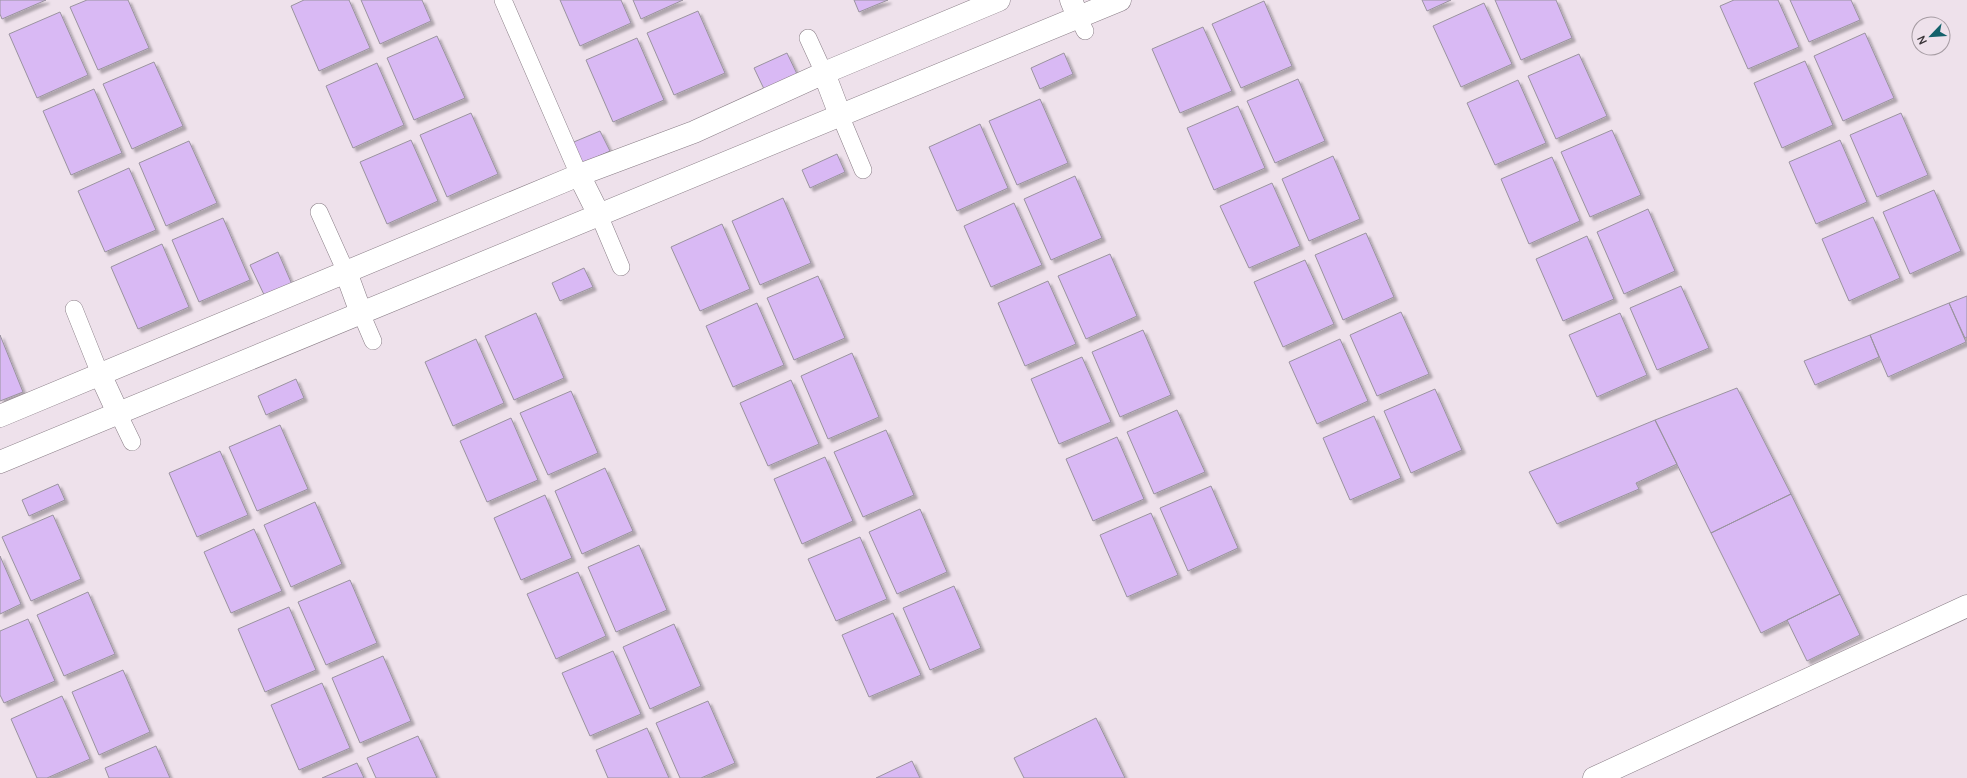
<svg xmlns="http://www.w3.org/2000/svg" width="1967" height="778" font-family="Manrope,sans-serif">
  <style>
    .building { fill: #d9b9f4; stroke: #9a939f; filter: url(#shadow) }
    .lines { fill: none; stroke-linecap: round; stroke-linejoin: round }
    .service-casing { stroke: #897d86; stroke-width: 18 }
    .minor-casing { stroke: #897d86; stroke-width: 23 }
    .service { stroke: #fff; stroke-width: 17 }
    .minor { stroke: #fff; stroke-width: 22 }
  </style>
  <defs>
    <filter id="shadow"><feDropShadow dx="3.5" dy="3.5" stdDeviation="1" flood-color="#0004"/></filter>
  </defs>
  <rect width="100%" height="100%" fill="#eee1eb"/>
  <path class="building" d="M0 0H46L2 19 0 14Z
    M87 0H128L149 48 98 70 70 7Z
    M304 0H349L370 48 319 71 291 6Z
    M361 0H422L431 21 380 44Z
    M560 0H621L631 23 580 46Z
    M633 0H683L641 19Z
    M854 0H888L859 12Z
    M1422 0H1451L1427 11Z
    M1495 0H1556L1572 38 1521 60Z
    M1734 0H1778L1799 47 1748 69 1720 6Z
    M1790 0H1851L1860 20 1809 42Z
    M1264 1 1292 66 1241 88 1212 24Z
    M1484 3 1512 64 1461 87 1433 26Z
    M698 11 725 73 674 95 647 33Z
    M60 12 88 75 37 98 9 34Z
    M1203 27 1232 91 1180 113 1152 49Z
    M1865 33 1894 98 1843 121 1814 56Z
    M437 36 465 98 414 120 387 58Z
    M637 38 664 100 613 122 586 60Z
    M787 53 797 74 764 89 754 68Z
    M1064 53 1073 74 1040 89 1031 68Z
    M1579 54 1607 116 1556 139 1528 76Z
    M1805 61 1833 125 1782 148 1754 83Z
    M154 62 183 126 132 149 103 84Z
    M377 63 404 125 353 148 326 86Z
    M1298 79 1325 141 1275 163 1247 101Z
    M1518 80 1546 143 1495 165 1467 103Z
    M94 89 122 153 71 175 43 111Z
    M1040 99 1068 163 1017 185 989 121Z
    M1238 106 1265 168 1214 190 1187 128Z
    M471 113 498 174 447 197 420 135Z
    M1901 113 1928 175 1877 197 1850 135Z
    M980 124 1008 188 957 211 929 147Z
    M1612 130 1641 195 1590 217 1561 152Z
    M600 131 610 151 579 165 569 144Z
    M411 140 438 201 387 224 360 162Z
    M1840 140 1867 202 1816 224 1789 162Z
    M189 141 217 203 166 226 139 163Z
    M837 154 845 172 810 188 802 170Z
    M1333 156 1360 219 1309 241 1282 179Z
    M1552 157 1580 221 1529 244 1501 179Z
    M129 168 156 230 105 252 78 191Z
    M1075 176 1102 238 1051 260 1024 199Z
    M1272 183 1300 246 1249 268 1220 206Z
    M1934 190 1961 251 1910 274 1883 212Z
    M783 198 811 263 760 285 732 221Z
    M1014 203 1042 265 991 287 964 226Z
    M1648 209 1675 271 1624 294 1597 232Z
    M1873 217 1900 278 1849 301 1822 239Z
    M223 218 250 280 199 302 172 240Z
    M722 224 750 289 700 311 671 247Z
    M1366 233 1394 297 1343 320 1315 255Z
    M1587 236 1614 299 1563 321 1536 259Z
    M162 244 189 307 138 329 111 267Z
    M278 252 294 289 267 301 250 265Z
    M1110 254 1137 316 1086 339 1058 276Z
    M1305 260 1334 324 1283 347 1254 282Z
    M584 268 593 287 560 301 552 283Z
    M818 276 845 338 794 360 767 298Z
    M1048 281 1076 344 1025 366 998 303Z
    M1681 286 1709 348 1657 370 1630 308Z
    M1967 296V337L1965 338 1949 303Z
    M757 303 784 365 733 387 706 326Z
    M1949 303 1966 342 1888 377 1870 335Z
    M1401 312 1429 374 1377 396 1350 335Z
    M536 313 564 378 514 400 485 336Z
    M1620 313 1647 375 1597 397 1569 335Z
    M1143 330 1171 395 1120 417 1092 352Z
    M0 335 23 392 0 401Z
    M1870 335 1879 357 1815 385 1804 361Z
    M476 339 504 403 453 426 425 362Z
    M1340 339 1368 401 1317 424 1289 362Z
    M852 353 879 417 828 439 801 376Z
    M1082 357 1111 422 1059 444 1031 379Z
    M296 379 304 398 266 415 258 396Z
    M791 380 819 444 768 466 740 403Z
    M1737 388 1791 494 1711 533 1655 420Z
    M1435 389 1462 450 1411 473 1384 411Z
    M571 391 598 453 548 475 520 413Z
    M1177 410 1205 472 1154 494 1127 432Z
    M1374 416 1401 478 1350 500 1323 438Z
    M511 418 538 480 487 502 460 441Z
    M1655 420 1677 464 1636 483 1639 489 1557 524 1529 472Z
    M280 425 308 489 257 511 229 447Z
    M886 430 914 495 863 517 834 452Z
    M1117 437 1144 499 1093 521 1066 459Z
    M220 451 248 515 197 537 169 473Z
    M825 457 853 521 802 544 774 479Z
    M605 468 633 531 582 554 555 491Z
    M58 484 65 500 29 516 22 500Z
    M1211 486 1238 548 1188 571 1160 508Z
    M1791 494 1840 594 1761 633 1711 533Z
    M545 495 572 558 521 580 494 518Z
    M315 502 342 564 291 587 264 525Z
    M920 509 947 572 897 594 869 532Z
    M1151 513 1178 575 1127 597 1100 535Z
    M53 515 81 579 31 601 2 537Z
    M254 529 282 591 231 613 204 552Z
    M860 537 887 599 836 621 808 559Z
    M639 545 667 610 616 632 588 567Z
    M0 556 21 604 0 614Z
    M578 572 606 636 556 659 527 594Z
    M350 580 377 643 326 665 298 602Z
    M954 586 981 648 930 670 903 608Z
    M88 592 115 654 64 676 37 615Z
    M1840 594 1860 635 1807 661 1787 620Z
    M289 607 316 670 265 692 238 629Z
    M893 613 921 675 869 697 842 635Z
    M28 619 55 681 4 703 0 695V631Z
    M674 624 701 686 650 709 623 647Z
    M613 651 641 714 590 736 562 673Z
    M383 656 411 721 360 743 332 678Z
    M123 670 150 732 99 755 72 692Z
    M322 683 350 748 299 770 271 705Z
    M62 696 90 759 47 778H37L11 719Z
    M708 701 735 763 701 778H680L656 723Z
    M1096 718 1125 778H1024L1014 758Z
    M647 728 669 778H608L596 750Z
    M418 736 437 778H376L367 758Z
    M156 746 170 778H109L105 768Z
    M912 761 920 778H876Z
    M357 763 364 778H322Z"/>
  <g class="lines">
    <g class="service-casing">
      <path id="service" d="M503 0 579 175
        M1078 17 1085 31
        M808 38 824 73
        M840 115 863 170
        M319 212 346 272
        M599 215 621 267
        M74 309 100 374
        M361 313 373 341
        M118 413 132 442"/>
    </g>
    <g class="minor-casing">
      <path id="minor" d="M1071 0 1078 17
        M824 73 840 115
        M579 175 599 215
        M346 272 361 313
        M100 374 118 413
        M0 416 579 175 694 132 824 73 999 0
        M0 462 1120 0
        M1594 778 1967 606"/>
    </g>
    <use href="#service" class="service"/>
    <use href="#minor" class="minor"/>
  </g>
  <g transform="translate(1931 36) rotate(245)"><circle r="19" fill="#eee1eb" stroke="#a69ca3"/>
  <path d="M0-3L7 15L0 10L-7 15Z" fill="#13616b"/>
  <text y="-6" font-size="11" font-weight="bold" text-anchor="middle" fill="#393438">N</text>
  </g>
</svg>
